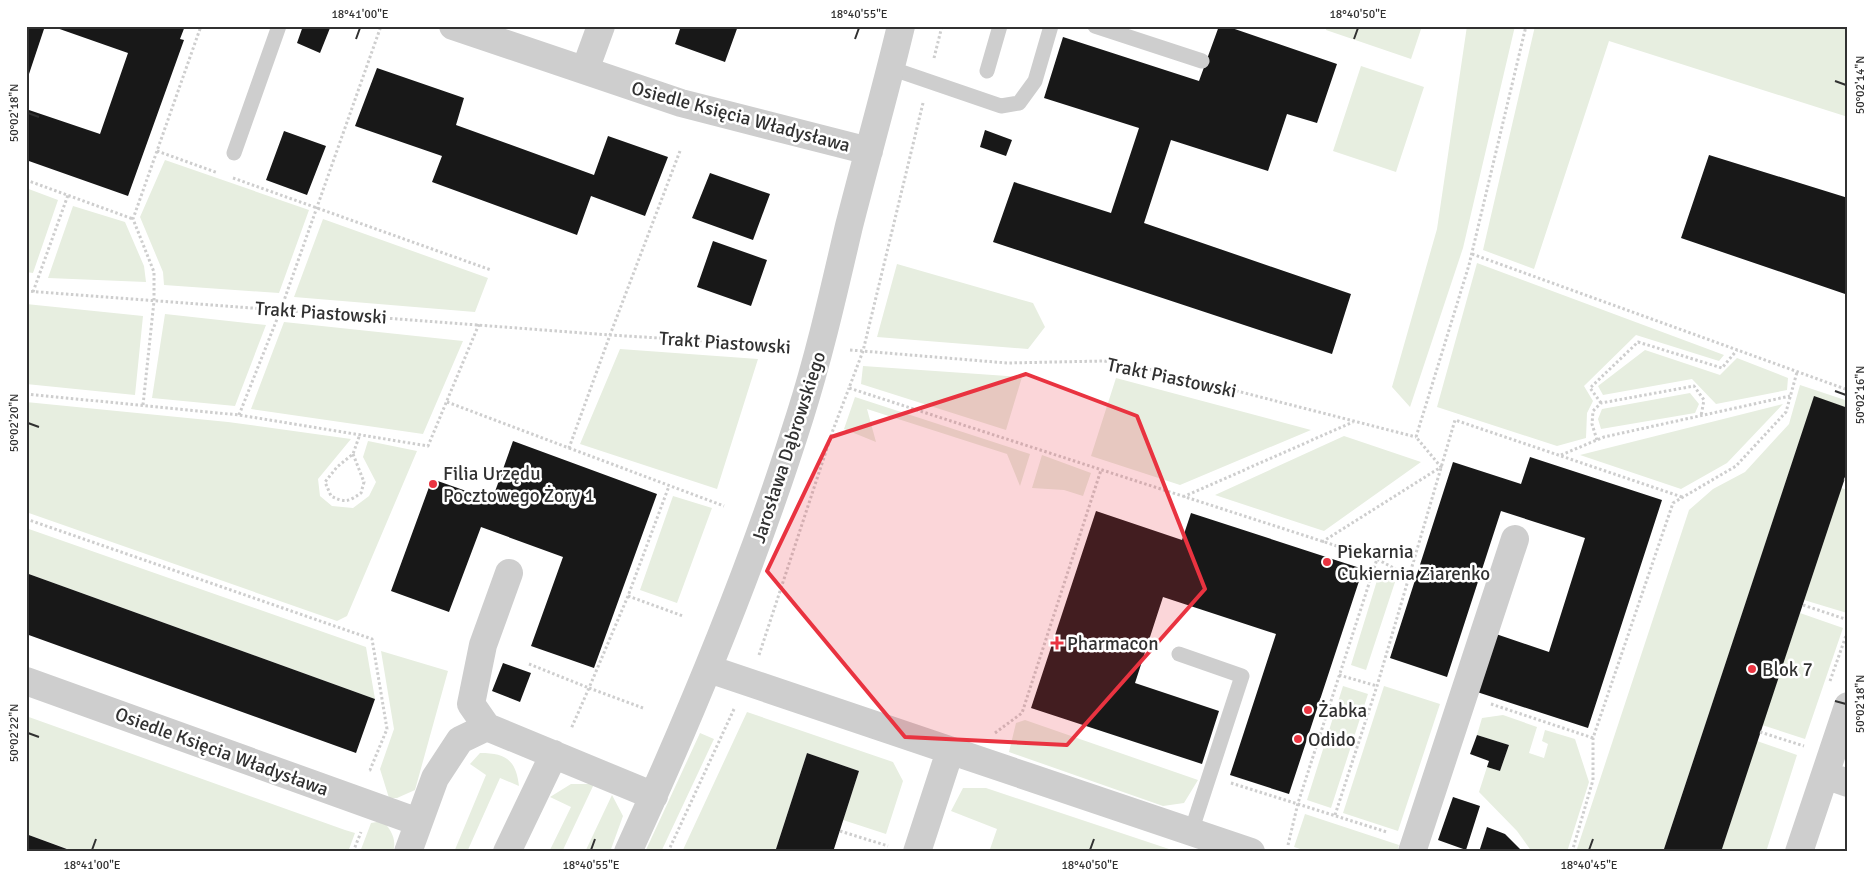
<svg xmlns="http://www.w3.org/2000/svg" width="1874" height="878" font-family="Signika,sans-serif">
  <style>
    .green { fill: #e7eee0 }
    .building { fill: #181818 }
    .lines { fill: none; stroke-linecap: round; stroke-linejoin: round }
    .path { stroke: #cecece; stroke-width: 3; stroke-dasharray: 2.5 2.5; stroke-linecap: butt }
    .service { stroke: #cecece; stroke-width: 15 }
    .minor { stroke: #cecece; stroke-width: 28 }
    .marked { fill: #e93340; fill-opacity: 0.2; stroke: #e93340; stroke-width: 4; stroke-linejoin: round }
    .ticks { fill: none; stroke: #313131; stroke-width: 2 }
    .poi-dot { fill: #e93340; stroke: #fff; stroke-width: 2 }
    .labels { text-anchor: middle; stroke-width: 5; stroke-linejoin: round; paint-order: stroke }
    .street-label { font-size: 19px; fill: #313131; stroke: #fff }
    .poi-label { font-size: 19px; fill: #313131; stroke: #fff; text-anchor: start }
    .neatline { fill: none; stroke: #313131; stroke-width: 2 }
    .ticks-label { font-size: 12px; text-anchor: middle; fill: #313131 }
  </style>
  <rect width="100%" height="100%" fill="#fff"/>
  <path class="green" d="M1327 26H1422L1411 59 1326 30Z
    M1467 26H1515L1463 248 1410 407 1392 387 1437 229Z
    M1535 26H1848V117L1609 41 1534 269 1483 250Z
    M1361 66 1424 87 1396 172 1333 151Z
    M165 160 309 210 279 293 164 285 163 272 140 217Z
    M26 188 58 200 33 273 26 272Z
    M73 206 125 222 144 266 146 282 48 278Z
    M323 219 488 278 475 312 294 297Z
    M1477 263 1724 355 1719 361 1636 335 1584 386 1593 401 1587 413 1586 438 1557 446 1437 407Z
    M897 264 1033 303 1045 327 1028 349 877 337Z
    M26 304 143 316 135 395 26 384Z
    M165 314 266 325 235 406 152 398Z
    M284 322 463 341 423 434 251 409Z
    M620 349 758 359 717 489 580 444Z
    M1645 350 1720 375 1737 358 1788 378 1787 390 1716 404 1692 379 1603 395 1598 386Z
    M863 366 1022 377 1006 430 861 384Z
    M1116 378 1311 430 1180 485 1091 456Z
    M1800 385 1848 401V408L1814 397 1663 852H1576L1689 510 1713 489 1745 472 1789 424Z
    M1690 393 1699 404 1695 413 1601 429 1598 419 1602 409Z
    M855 397 1030 454 1020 486 1007 454 867 409 876 442 844 429Z
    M26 402 228 422 351 439 318 479 320 496 332 506 353 508 369 496 376 482 363 457 368 441 417 451 347 616 337 621 26 512Z
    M1783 404 1727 463 1681 489 1580 455Z
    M1344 436 1421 462 1324 531 1215 495Z
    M1042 455 1091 473 1083 496 1064 490 1032 488Z
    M1841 488 1848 490 1847 613 1804 600Z
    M673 496 712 508 677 603 640 590Z
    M26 528 366 647 375 699 26 573Z
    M1379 574 1395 582 1366 670 1351 665Z
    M1800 613 1843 628 1805 739 1762 725Z
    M381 651 448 671 415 790 397 798H389L380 769 394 729Z
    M1343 686 1368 694 1331 808 1307 800Z
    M1384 686 1440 704 1398 831 1343 813Z
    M747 712 893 762 903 781 886 834 843 820 859 771 807 753 775 852H682Z
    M1503 715 1537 727 1529 753 1544 758 1548 744 1542 741 1545 730 1575 739 1589 782 1567 852H1532L1517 831 1479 792 1487 767 1500 771 1509 745 1477 735 1482 718Z
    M26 716 345 830 355 833 348 852H76L26 834Z
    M1025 720 1198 780 1184 803 1163 806 1009 752 1016 723Z
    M700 733 714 739 661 852H645Z
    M1757 741 1797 755 1766 852H1721Z
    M480 753C506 753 516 760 519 786L500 778 467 852H454L486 775 470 764Z
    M571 784H594L562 852H549L571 807 550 797Z
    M963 788H986L1178 852H989L997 829 951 811Z
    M612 795 623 816 610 852H585Z
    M1305 814 1399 845 1397 852H1310L1294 847Z
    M383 821C391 830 397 839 393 852H360L371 823Z"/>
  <path class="building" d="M26 26H45L27 80H26Z
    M51 26H185L180 39 184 40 128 196 26 160V109L100 134 128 53Z
    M303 26H325L330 28 320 53 297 43Z
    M681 26H738L725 62 675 44Z
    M1219 26H1226L1337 64 1317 123 1287 114 1268 171 1171 140 1144 223 1351 294 1332 354 993 242 1014 182 1111 213 1139 128 1044 98 1063 37 1199 81Z
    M377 68 464 98 456 125 594 175 608 136 668 157 645 216 591 196 577 235 432 182 442 156 355 126Z
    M985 130 1012 140 1006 156 980 147Z
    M284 131 326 146 307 195 266 180Z
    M1709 155 1848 198V295L1681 238Z
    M710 173 770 194 753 240 692 218Z
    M713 241 767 260 751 306 697 287Z
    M1814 396 1848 408V469L1800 613 1721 852H1663Z
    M513 441 657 494 594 668 531 646 563 557 481 527 449 612 391 591 432 479 492 500Z
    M1530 457 1662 500 1588 728 1474 691 1493 633 1549 652 1585 538 1501 511 1447 677 1390 658 1453 462 1521 484Z
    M1096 511 1182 540 1191 513 1363 569 1289 794 1230 775 1276 634 1163 597 1135 683 1219 711 1202 764 1031 708Z
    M26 573 375 699 356 753 26 634Z
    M503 663 531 673 520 702 492 691Z
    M1477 735 1509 745 1500 771 1487 767 1489 761 1470 754Z
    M807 753 859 771 833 852H775Z
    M1453 797 1480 806 1466 850 1438 840Z
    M1487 827 1505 834 1523 852H1479Z
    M26 834 75 852H26Z"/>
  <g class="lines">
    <path class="path" d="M934 58 942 26
      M923 103 863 351 849 388 1377 559
      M157 151 218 173
      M233 178 491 270
      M26 180 133 219
      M1472 254 1848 390
      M26 291 610 335 789 346
      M33 292 68 195
      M850 350 1007 363 1104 361 1163 372 1416 437
      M26 394 239 415 428 446 479 324
      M447 402 569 448 610 335 680 151
      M1601 403 1590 388 1638 342 1722 368 1737 350
      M143 405 154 301V272L133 219 201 26
      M239 415 281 309 381 26
      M1416 437 1469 265 1526 26
      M1597 440 1592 424 1593 411 1601 403 1694 386 1704 400 1701 416
      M569 448 724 506
      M353 454 364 482 361 493C348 502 345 503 331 496L325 482 337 467 353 454 360 434
      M1561 455 1604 437 1790 396
      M1844 479 1848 480
      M1183 497 1353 422
      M26 519 372 639 387 729 370 770 367 771
      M1322 542 1441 467 1416 437
      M628 596 683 616
      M1803 605 1848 620
      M759 655 833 430 849 388
      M529 664 589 688 571 729
      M1339 675 1377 686
      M1830 681 1848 630
      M1491 704 1593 738
      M643 708 589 688 628 596 669 486
      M1760 732 1804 746
      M995 733 1022 713 1101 470
      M1231 783 1387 832
      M1335 815 1377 686 1455 420 1682 497
      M840 831 888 846
      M1288 845 1298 803 1377 559 1410 577
      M353 852 361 832
      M668 852 734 709
      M1572 852 1593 780V738L1673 503 1736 466 1786 412 1797 372"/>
    <path class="service" d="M1095 26 1202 61
      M890 68 1001 106 1019 103 1035 81 1051 26
      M987 71 1000 26
      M234 153 279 26
      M1179 654 1242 676 1191 832"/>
    <path class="minor" d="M453 26 681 103 869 151
      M585 70 601 26
      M709 669 1251 852
      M26 681 418 822
      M487 727 471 704 483 645 509 573
      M1825 775 1848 783
      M408 852 435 778 460 740 487 727 654 796
      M507 852 554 754
      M628 852C693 710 753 566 800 416 820 353 834 290 849 226 866 159 885 93 901 26
      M917 852 950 751
      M1412 852 1515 539
      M1799 852 1848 706"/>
  </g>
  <path class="marked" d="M1026 374 1137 416 1205 589 1067 745 905 737 767 571 831 437Z"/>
  <path class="ticks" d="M356 39 360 28M855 39 859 28M1354 39 1358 28M1835 81 1846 85M28 113 39 117M1835 391 1846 395M28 423 39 427M1835 701 1846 704M28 733 39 737M92 850 96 839M591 850 595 839M1090 850 1094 839M1589 850 1593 839"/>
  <g class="poi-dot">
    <circle cx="433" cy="484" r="5"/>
    <circle cx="1327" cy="562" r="5"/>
    <path d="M1054.5 635.5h5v5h5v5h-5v5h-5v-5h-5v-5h5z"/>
    <circle cx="1752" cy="669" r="5"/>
    <circle cx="1308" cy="710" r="5"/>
    <circle cx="1298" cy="739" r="5"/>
  </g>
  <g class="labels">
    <g class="street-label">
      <text transform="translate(741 116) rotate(15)" y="7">Osiedle Księcia Władysława</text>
      <text transform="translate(321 312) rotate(4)" y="7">Trakt Piastowski</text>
      <text transform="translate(725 342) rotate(4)" y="7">Trakt Piastowski</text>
      <text transform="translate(1172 377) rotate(12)" y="7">Trakt Piastowski</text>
      <text transform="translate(788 447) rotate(-72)" y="7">Jarosława Dąbrowskiego</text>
      <text transform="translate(222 751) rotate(20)" y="7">Osiedle Księcia Władysława</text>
    </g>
    <g class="poi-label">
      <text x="443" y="480">Filia Urzędu<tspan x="443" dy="22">Pocztowego Żory 1</tspan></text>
      <text x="1337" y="558">Piekarnia<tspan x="1337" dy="22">Cukiernia Ziarenko</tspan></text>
      <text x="1067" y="650">Pharmacon</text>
      <text x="1762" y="676">Blok 7</text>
      <text x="1318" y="717">Żabka</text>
      <text x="1308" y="746">Odido</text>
    </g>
  </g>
  <rect width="1874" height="878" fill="none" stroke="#ffffff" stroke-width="55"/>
  <rect x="28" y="28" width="1818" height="822" class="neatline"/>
  <g class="ticks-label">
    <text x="360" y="18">18°41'00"E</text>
    <text x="859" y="18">18°40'55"E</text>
    <text x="1358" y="18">18°40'50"E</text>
    <text transform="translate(1860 85) rotate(-90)" y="4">50°02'14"N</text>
    <text transform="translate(14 113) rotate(-90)" y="4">50°02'18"N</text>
    <text transform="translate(1860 395) rotate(-90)" y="4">50°02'16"N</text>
    <text transform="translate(14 423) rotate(-90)" y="4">50°02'20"N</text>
    <text transform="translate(1860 704) rotate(-90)" y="4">50°02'18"N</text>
    <text transform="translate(14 733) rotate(-90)" y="4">50°02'22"N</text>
    <text x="92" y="869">18°41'00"E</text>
    <text x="591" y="869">18°40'55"E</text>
    <text x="1090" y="869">18°40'50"E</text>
    <text x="1589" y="869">18°40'45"E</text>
  </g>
</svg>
